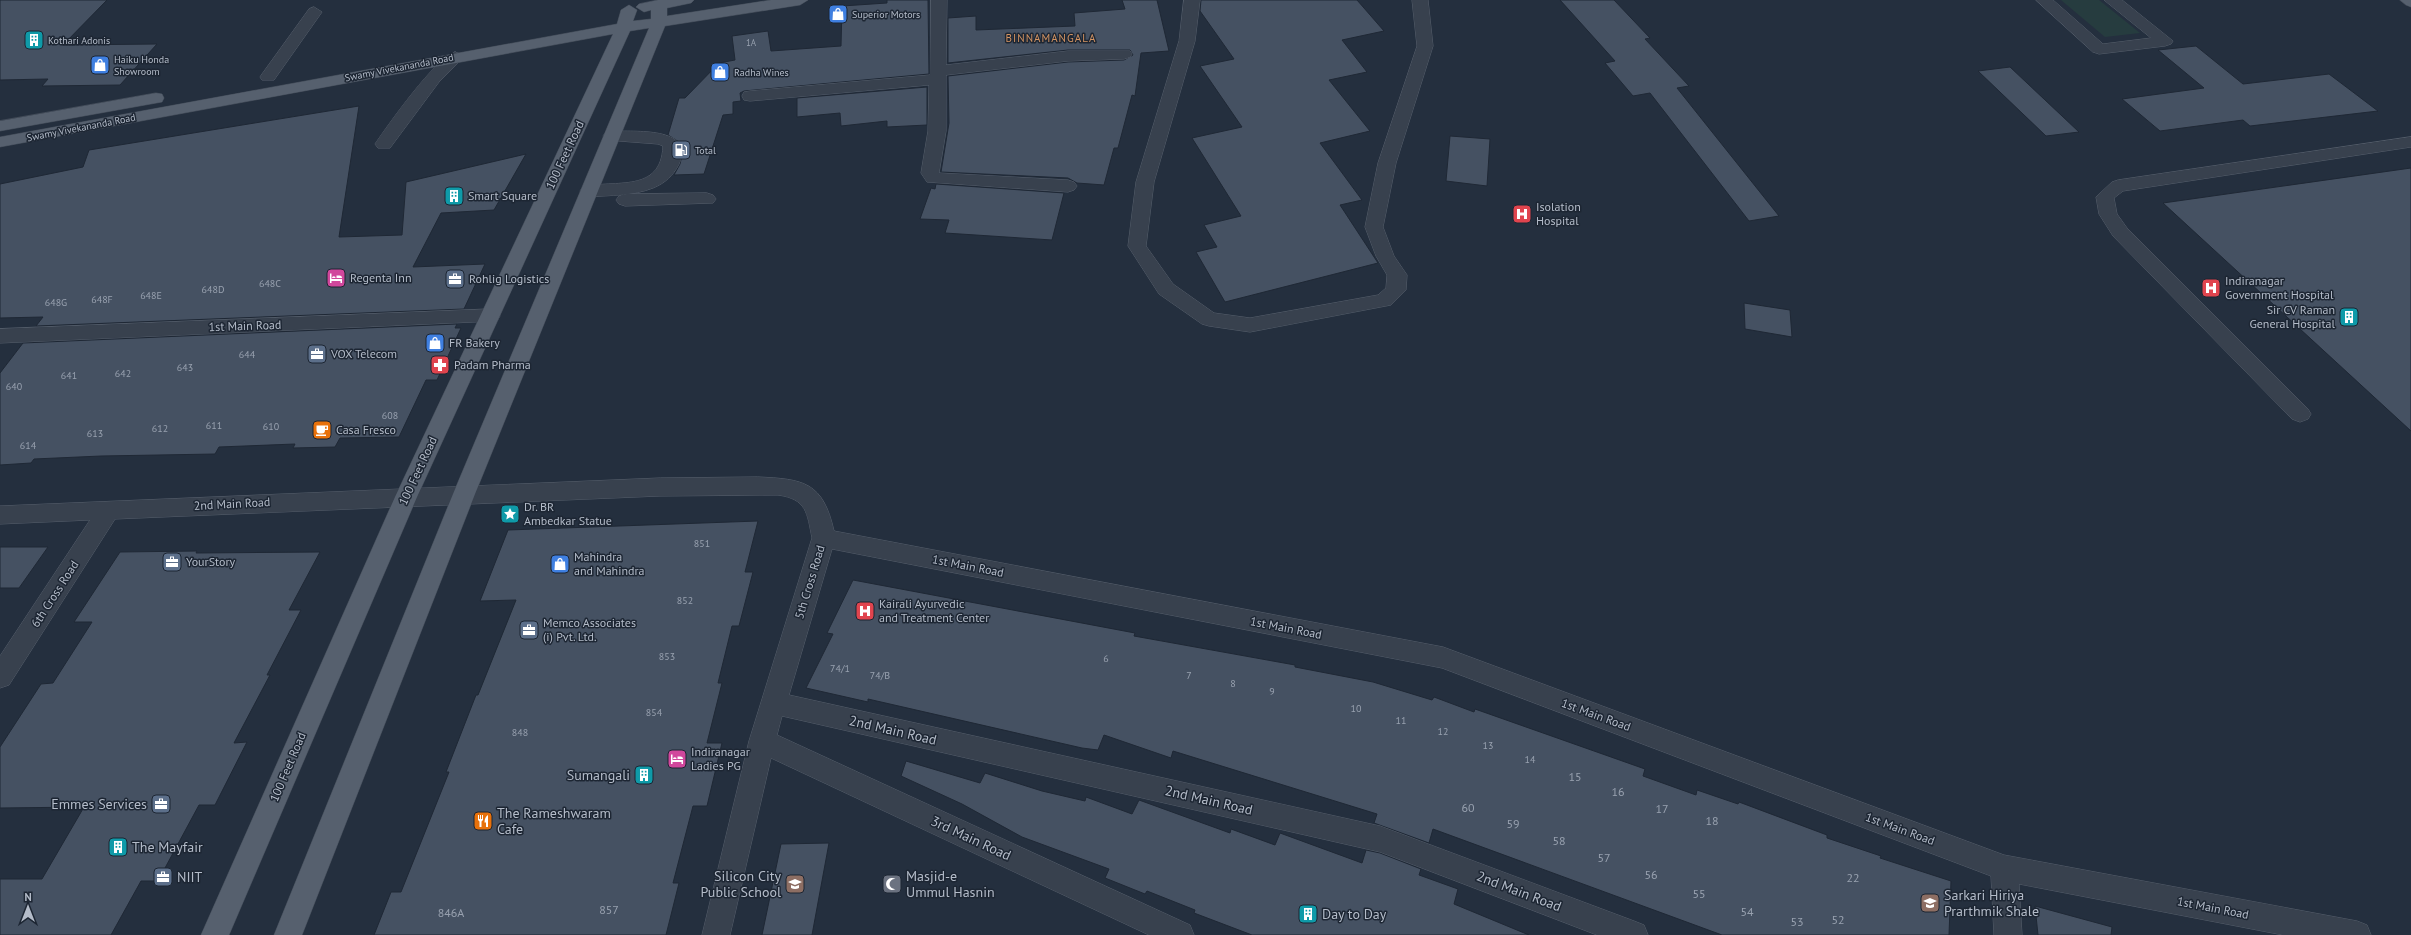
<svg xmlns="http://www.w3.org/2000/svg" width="2411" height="935" font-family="'PT Sans',sans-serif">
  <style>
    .green { fill: #263c3f }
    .building { fill: #455162; stroke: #1f2835 }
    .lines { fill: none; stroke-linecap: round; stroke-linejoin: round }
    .minor-casing { stroke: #565f6c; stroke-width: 1 }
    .major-casing { stroke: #414a57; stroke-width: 1 }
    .minor { fill: #38414e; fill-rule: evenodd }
    .major { fill: #56606e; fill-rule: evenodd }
    .labels { text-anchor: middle; stroke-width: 3; stroke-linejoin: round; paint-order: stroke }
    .far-number-label { font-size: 9px; fill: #98a1af }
    .far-poi-label { font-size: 10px; fill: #b4bcc9; stroke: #1d2633; text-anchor: start }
    .far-street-label { font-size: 10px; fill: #b4bcc9; stroke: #1d2633 }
    .number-label { font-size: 10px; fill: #98a1af }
    .far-neighbourhood-label { font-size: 11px; letter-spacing: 1px; fill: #d59563; stroke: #1d2633 }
    .street-label { font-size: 12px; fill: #b4bcc9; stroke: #1d2633 }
    .poi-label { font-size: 12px; fill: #b4bcc9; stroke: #1d2633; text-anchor: start }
    .near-number-label { font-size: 12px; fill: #98a1af }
    .near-street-label { font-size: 14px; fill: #b4bcc9; stroke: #1d2633 }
    .near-poi-label { font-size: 14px; fill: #b4bcc9; stroke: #1d2633; text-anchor: start }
  </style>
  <rect width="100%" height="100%" fill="#242f3e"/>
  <path class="green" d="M2061 0H2099L2140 33 2105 37Z"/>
  <path class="building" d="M0 0H107L63 45 157 44 120 85 42 86 48 79 0 80Z
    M887 0H928L929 74 744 91 740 93 741 101 733 102V114L723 115 704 174 674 175 680 164 683 151 679 142 668 135 679 98H685L719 63 735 60 732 36 768 31 771 51 841 46 842 6 887 3Z
    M1122 0H1157L1169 51 1141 53 1135 96 1132 95 1118 148H1114L1104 185 1077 183 1068 178 941 172 949 123 948 76 1068 62 1124 60 1133 55 1130 50H1068L948 63V18L976 16V30L1075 26 1074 13 1125 9Z
    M1201 0H1357L1384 31 1342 40 1367 72 1329 80 1370 131 1320 143 1362 200 1340 205 1378 263 1225 302 1196 252 1217 247 1204 225 1241 216 1192 138 1242 127 1200 66 1234 59 1200 11Z
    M1560 0H1614L1650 38 1645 39 1689 86 1677 88 1779 216 1749 221 1650 93 1633 96 1605 63 1615 61Z
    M2196 46 2243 84 2329 74 2378 111 2250 126 2243 120 2160 131 2122 99 2204 88 2158 50Z
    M2010 67 2079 132 2046 136 1978 71Z
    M927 87V125L887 127V121L841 126 840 113 797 117V98Z
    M359 106 339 237 402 235 406 182 526 154 494 210 441 213 413 267 485 264 464 309 36 326 43 317 0 318V184L83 167 89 150Z
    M1450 136 1490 139 1487 186 1446 181Z
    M2411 168V431L2163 203Z
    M936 184 1064 193 1052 240 945 233 949 220 920 219 931 188 935 189Z
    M1744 303 1790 310 1792 337 1745 329Z
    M457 324 455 328H461L437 380H426L399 437 340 438 335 447 293 448 295 444 219 447 215 454 101 456 34 459 31 463 0 465V373L23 343Z
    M758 521 745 572H753L739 626H732L718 683H722L707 743H722L707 806H693L673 883H679L666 935H374L391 892H401L449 772H446L476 695H478L516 600 480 601 508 530Z
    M0 547H48L19 588H0Z
    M197 551 196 553 320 552 289 610H301L267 675H270L234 743 247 742 215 805H199L158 881H141L111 935H0V879H42L84 807 0 808V747L41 684 53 683 92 622H74L120 552Z
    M853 580 1135 633 1134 636 1295 665V667L1373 682 1432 700 1434 697 1474 712 1475 709 1645 769 1643 776 1696 795 1697 790 1738 804 1739 802 1827 835V838L1881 856 1880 858 1951 881 1949 935H1722L1433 829 1429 843 1374 823 1377 814 1173 751 1171 758 1104 735 1098 750 1082 748 868 699V702L806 688 833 634 827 633Z
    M906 761 980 783 985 773 1042 791 1085 801 1086 797 1132 814 1139 800 1230 833 1231 829 1275 845 1280 833 1362 863 1366 850 1380 853 1421 869 1419 875 1458 889 1454 904 1529 935H1252L1194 913 1195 910 1147 891 1145 894 1105 878 1109 869 1022 837 962 804 901 776Z
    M829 843 812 935H762L781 844Z
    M2035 906 2112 927 2111 935H2038Z"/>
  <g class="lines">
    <g class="minor-casing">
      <path id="minor" d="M931 0H947L946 65 1068 51H1130L1132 54 1130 57 1124 59 1068 61 946 75V131L939 173 1068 180 1074 182 1077 186 1074 190 1068 192 927 182 921 173 928 131 929 85 750 101 744 100 742 96 744 92 750 91 930 75Z
        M1184 0H1200L1195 41 1154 182 1146 246 1173 284 1214 313 1250 318 1378 295 1386 288 1387 275 1376 256 1365 227 1378 163 1417 46 1412 0H1428L1433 46 1396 163 1383 227 1394 256 1407 275 1406 290 1391 305 1250 332 1209 326 1202 324 1159 294 1128 246 1136 182 1179 41Z
        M2036 0H2053L2103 44 2151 38 2104 0H2122L2173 41 2171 44 2165 46 2099 54 2093 52Z
        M314 7 322 12 274 80H262L260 77 262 74 309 9Z
        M455 52 461 54 463 57 461 60 439 82 390 148H378L375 144C388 125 436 57 455 52Z
        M612 131C634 132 695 126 679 164 673 176 665 183 653 188 633 196 610 195 589 197L583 195 580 191 583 187C615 179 661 194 663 146L658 144 606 140 603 136 606 132Z
        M2411 137V147L2123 191 2114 198 2117 214 2127 228 2308 409 2311 414 2308 419 2300 422 2292 419 2113 236 2099 214 2096 197 2112 182 2118 180Z
        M707 193 713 195 716 199 713 203 625 206 619 204 616 200 619 196 625 194Z
        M490 309 497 311 500 316 497 321 0 343V329Z
        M758 477C804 479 823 482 834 531L1443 647 2004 855 2357 921 2367 925 2371 935H2283L2019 884 2022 935H1994L1991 876 1442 668 832 549 789 695 1380 826 1634 921 1644 925 1648 935H1597L1380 852 782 716 777 735 1190 925 1194 935H1149L771 758 730 935H702L749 741 812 538C807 513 807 499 778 495L660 496 115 519 9 685 0 688V656L90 520 0 524V506L660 478Z"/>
    </g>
    <g class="major-casing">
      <path id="major" d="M658 0H694L691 3 667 8V16L771 0H808L800 5 665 26 475 494 302 935H274L453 494 649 28 630 31 417 497 229 935H201L395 497 613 34 0 147V137L617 24 621 10 629 5 637 10 633 21 651 19V10L644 12 636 7 639 4Z
        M2400 0H2411V7L2406 5Z
        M156 93 162 94 164 98 162 102 0 131V121Z"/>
    </g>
    <use href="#minor" class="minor"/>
    <use href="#major" class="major"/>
  </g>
  <defs>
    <g id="shop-square" transform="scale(1)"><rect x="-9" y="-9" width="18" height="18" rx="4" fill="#3f7fe0" stroke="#1d2633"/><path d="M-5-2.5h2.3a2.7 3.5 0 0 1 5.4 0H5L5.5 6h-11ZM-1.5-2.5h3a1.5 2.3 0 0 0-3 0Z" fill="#fff"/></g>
    <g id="building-square" transform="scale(1)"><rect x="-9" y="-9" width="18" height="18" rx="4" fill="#0f9aa8" stroke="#1d2633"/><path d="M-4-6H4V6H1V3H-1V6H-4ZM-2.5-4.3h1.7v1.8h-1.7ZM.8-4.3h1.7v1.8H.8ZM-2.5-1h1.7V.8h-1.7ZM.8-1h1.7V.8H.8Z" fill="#fff"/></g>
    <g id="fuel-square" transform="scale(1)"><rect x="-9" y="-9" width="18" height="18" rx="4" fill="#5c6f8a" stroke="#1d2633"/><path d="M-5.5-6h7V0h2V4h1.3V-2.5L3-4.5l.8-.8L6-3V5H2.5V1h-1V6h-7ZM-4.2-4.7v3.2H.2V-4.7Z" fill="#fff"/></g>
    <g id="hospital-square" transform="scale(1)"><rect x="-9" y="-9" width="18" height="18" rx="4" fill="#e0444e" stroke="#1d2633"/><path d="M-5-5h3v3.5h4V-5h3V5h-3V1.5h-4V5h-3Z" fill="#fff"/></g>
    <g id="hotel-square" transform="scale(1)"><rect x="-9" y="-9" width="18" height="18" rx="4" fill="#d1479c" stroke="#1d2633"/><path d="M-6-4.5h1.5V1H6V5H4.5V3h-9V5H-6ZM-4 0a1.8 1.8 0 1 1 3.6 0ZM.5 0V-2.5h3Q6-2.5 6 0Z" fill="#fff"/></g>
    <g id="office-square" transform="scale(1)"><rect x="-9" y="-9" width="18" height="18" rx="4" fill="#5c6f8a" stroke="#1d2633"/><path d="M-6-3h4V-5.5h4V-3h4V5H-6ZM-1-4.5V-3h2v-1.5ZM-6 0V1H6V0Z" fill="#fff"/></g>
    <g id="pharmacy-square" transform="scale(1)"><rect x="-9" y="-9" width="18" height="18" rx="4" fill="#e0444e" stroke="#1d2633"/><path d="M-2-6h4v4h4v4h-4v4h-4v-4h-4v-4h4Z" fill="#fff"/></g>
    <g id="cafe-square" transform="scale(1)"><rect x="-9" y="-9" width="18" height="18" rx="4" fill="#e8710a" stroke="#1d2633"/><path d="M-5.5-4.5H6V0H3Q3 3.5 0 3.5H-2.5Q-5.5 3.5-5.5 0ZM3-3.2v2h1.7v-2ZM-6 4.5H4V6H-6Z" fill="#fff"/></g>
    <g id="sight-square" transform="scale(1)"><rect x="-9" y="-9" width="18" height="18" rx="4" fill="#0f9aa8" stroke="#1d2633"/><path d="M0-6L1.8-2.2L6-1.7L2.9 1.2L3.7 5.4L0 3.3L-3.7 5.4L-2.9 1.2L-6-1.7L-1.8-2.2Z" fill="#fff"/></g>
    <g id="restaurant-square" transform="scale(1)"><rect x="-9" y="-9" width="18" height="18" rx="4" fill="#e8710a" stroke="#1d2633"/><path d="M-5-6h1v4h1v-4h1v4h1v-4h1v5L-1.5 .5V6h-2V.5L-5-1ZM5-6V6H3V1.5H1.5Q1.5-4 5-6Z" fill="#fff"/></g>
    <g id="school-square" transform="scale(1)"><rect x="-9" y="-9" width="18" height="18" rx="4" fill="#8d6e63" stroke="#1d2633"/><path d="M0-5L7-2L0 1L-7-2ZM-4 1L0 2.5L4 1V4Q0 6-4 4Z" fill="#fff"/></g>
    <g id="mosque-square" transform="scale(1)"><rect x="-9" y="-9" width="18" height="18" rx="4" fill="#6b7280" stroke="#1d2633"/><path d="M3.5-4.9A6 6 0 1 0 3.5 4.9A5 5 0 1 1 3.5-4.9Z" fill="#fff"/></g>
  </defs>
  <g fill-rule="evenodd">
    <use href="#shop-square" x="838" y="14"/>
    <use href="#building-square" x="34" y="40"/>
    <use href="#shop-square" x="100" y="65"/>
    <use href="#shop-square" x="720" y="72"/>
    <use href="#fuel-square" x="681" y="150"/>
    <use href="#building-square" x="454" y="196"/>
    <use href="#hospital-square" x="1522" y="214"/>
    <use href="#hotel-square" x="336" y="278"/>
    <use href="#office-square" x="455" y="279"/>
    <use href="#hospital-square" x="2211" y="288"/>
    <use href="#building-square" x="2349" y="317"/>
    <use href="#shop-square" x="435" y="343"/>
    <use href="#office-square" x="317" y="354"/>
    <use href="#pharmacy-square" x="440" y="365"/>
    <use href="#cafe-square" x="322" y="430"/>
    <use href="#sight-square" x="510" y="514"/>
    <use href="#office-square" x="172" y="562"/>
    <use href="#shop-square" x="560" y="564"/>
    <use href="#hospital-square" x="865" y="611"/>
    <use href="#office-square" x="529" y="630"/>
    <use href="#hotel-square" x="677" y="759"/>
    <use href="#building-square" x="644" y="775"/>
    <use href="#office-square" x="161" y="804"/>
    <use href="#restaurant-square" x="483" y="821"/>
    <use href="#building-square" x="118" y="847"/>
    <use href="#office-square" x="163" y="877"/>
    <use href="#school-square" x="795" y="884"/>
    <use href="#mosque-square" x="892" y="884"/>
    <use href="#school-square" x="1930" y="903"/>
    <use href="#building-square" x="1308" y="914"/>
  </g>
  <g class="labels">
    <g class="far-number-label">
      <text x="751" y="46">1A</text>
    </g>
    <g class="far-poi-label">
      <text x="852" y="18">Superior Motors</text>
      <text x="48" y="44">Kothari Adonis</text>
      <text x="114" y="63">Haiku Honda<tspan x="114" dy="12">Showroom</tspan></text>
      <text x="734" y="76">Radha Wines</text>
      <text x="695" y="154">Total</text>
    </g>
    <g class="far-street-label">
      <text transform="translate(399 67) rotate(-11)" y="4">Swamy Vivekananda Road</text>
      <text transform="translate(81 127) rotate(-11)" y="4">Swamy Vivekananda Road</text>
    </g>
    <g class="number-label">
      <text x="270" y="287">648C</text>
      <text x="213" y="293">648D</text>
      <text x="151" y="299">648E</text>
      <text x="102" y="303">648F</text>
      <text x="56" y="306">648G</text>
      <text x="247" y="358">644</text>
      <text x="185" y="371">643</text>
      <text x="123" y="377">642</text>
      <text x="69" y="379">641</text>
      <text x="14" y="390">640</text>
      <text x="390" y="419">608</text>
      <text x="214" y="429">611</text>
      <text x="271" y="430">610</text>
      <text x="160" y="432">612</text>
      <text x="95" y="437">613</text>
      <text x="28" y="449">614</text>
      <text x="702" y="547">851</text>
      <text x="685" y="604">852</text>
      <text x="667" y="660">853</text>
      <text x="1106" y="662">6</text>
      <text x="840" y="672">74/1</text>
      <text x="880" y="679">74/B</text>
      <text x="1189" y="679">7</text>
      <text x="1233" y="687">8</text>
      <text x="1272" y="695">9</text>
      <text x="1356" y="712">10</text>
      <text x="654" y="716">854</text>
      <text x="1401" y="724">11</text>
      <text x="1443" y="735">12</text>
      <text x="520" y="736">848</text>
      <text x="1488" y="749">13</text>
      <text x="1530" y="763">14</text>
    </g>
    <g class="far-neighbourhood-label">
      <text x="1051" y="42">BINNAMANGALA</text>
    </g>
    <g class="street-label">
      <text transform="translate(565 155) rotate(-65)" y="4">100 Feet Road</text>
      <text transform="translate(245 326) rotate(-2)" y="4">1st Main Road</text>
      <text transform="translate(418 471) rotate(-65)" y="4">100 Feet Road</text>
      <text transform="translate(232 504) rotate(-3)" y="4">2nd Main Road</text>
      <text transform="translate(968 566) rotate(11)" y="4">1st Main Road</text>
      <text transform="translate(810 582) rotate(-73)" y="4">5th Cross Road</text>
      <text transform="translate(55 594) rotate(-57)" y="4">6th Cross Road</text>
      <text transform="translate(1286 628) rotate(11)" y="4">1st Main Road</text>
      <text transform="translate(1596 715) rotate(20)" y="4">1st Main Road</text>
      <text transform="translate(288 767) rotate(-67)" y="4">100 Feet Road</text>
      <text transform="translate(1900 829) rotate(20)" y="4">1st Main Road</text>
      <text transform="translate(2213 908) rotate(11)" y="4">1st Main Road</text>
    </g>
    <g class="poi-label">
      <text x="468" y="200">Smart Square</text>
      <text x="1536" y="211">Isolation<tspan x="1536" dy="14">Hospital</tspan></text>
      <text x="350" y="282">Regenta Inn</text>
      <text x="469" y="283">Rohlig Logistics</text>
      <text x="2225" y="285">Indiranagar<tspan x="2225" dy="14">Government Hospital</tspan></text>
      <text x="2335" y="314" text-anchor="end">Sir CV Raman<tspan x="2335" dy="14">General Hospital</tspan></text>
      <text x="449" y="347">FR Bakery</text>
      <text x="331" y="358">VOX Telecom</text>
      <text x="454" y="369">Padam Pharma</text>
      <text x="336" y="434">Casa Fresco</text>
      <text x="524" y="511">Dr. BR<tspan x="524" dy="14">Ambedkar Statue</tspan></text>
      <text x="574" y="561">Mahindra<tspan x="574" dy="14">and Mahindra</tspan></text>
      <text x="186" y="566">YourStory</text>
      <text x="879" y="608">Kairali Ayurvedic<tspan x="879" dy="14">and Treatment Center</tspan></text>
      <text x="543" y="627">Memco Associates<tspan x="543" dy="14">(i) Pvt. Ltd.</tspan></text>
      <text x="691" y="756">Indiranagar<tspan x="691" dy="14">Ladies PG</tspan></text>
    </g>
    <g class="near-number-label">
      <text x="1575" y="781">15</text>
      <text x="1618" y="796">16</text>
      <text x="1468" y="812">60</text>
      <text x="1662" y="813">17</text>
      <text x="1712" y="825">18</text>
      <text x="1513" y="828">59</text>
      <text x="1559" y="845">58</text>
      <text x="1604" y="862">57</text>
      <text x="1651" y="879">56</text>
      <text x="1853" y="882">22</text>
      <text x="1699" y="898">55</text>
      <text x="609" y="914">857</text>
      <text x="1747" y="916">54</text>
      <text x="451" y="917">846A</text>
      <text x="1838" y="924">52</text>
      <text x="1797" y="926">53</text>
    </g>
    <g class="near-street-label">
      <text transform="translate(893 730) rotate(13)" y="5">2nd Main Road</text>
      <text transform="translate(1209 800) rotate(13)" y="5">2nd Main Road</text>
      <text transform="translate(971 838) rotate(25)" y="5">3rd Main Road</text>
      <text transform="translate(1519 891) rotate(21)" y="5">2nd Main Road</text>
    </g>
    <g class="near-poi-label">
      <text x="630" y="780" text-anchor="end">Sumangali</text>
      <text x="147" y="809" text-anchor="end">Emmes Services</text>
      <text x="497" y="818">The Rameshwaram<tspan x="497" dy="16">Cafe</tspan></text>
      <text x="132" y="852">The Mayfair</text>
      <text x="781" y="881" text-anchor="end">Silicon City<tspan x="781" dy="16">Public School</tspan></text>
      <text x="906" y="881">Masjid-e<tspan x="906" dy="16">Ummul Hasnin</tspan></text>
      <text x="177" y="882">NIIT</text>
      <text x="1944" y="900">Sarkari Hiriya<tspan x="1944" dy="16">Prarthmik Shale</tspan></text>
      <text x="1322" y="919">Day to Day</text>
    </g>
  </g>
  <g transform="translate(28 907)" stroke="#1d2633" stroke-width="3" paint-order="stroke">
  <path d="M0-3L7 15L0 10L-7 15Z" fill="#b4bcc9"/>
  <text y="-6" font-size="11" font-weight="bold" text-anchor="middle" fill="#b4bcc9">N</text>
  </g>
</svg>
